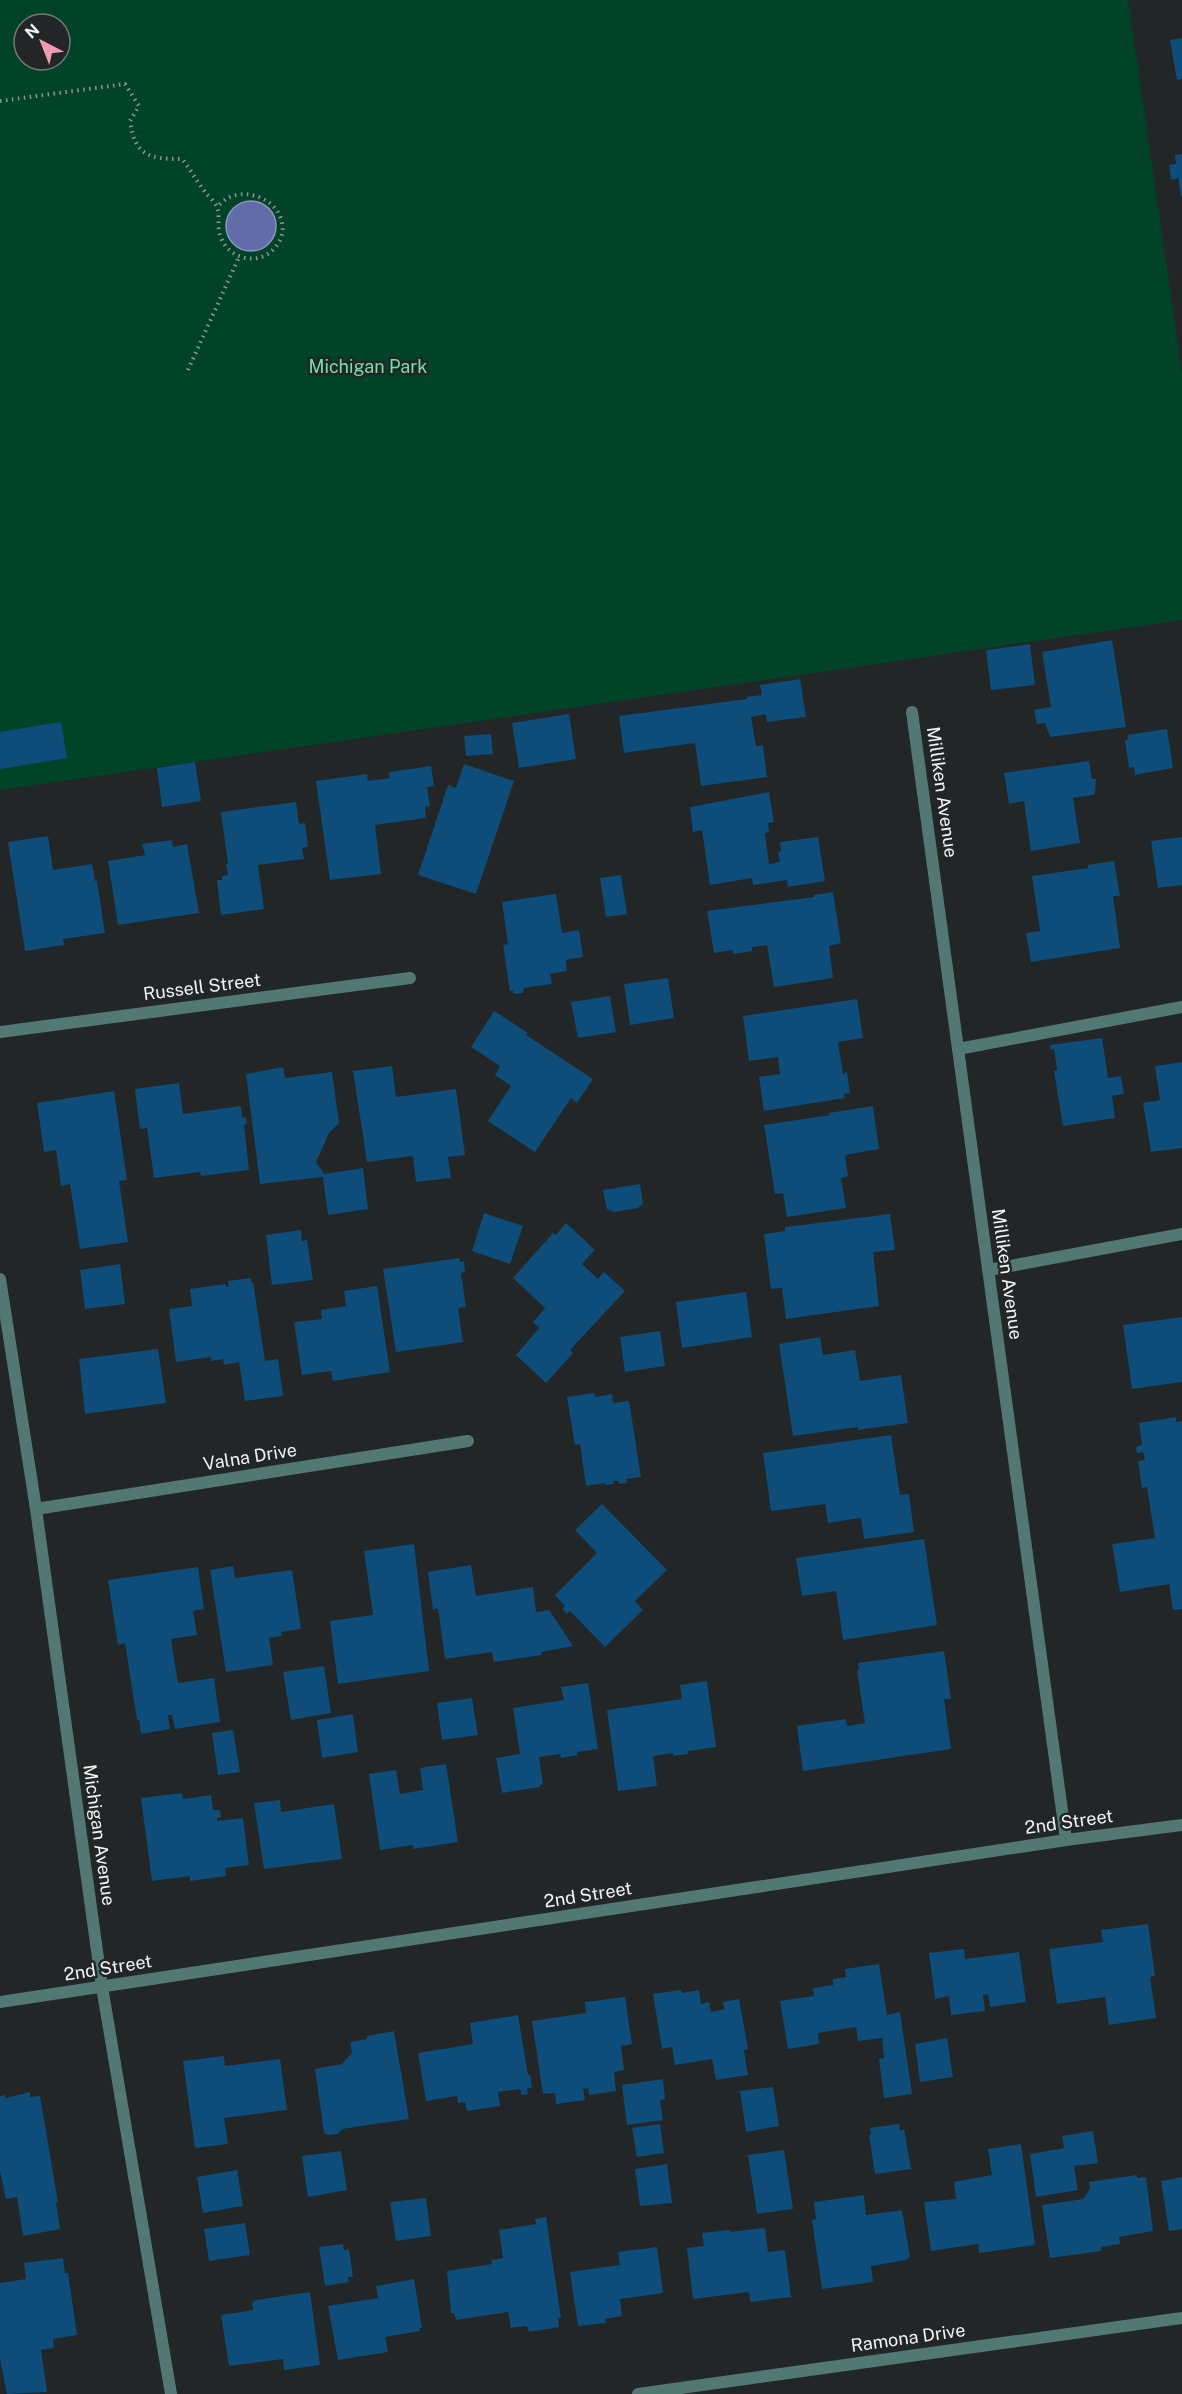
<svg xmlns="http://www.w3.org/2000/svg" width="1182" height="2394" font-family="'Public Sans',sans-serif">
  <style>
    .green { fill: #014329; fill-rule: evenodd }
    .water { fill: #616ca9; stroke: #8c95c0; stroke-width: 1.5 }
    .building { fill: #0e4c79 }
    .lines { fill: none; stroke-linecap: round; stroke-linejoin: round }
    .path { stroke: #909494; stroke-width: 4; stroke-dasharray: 1.5 4.5; stroke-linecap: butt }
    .lane { stroke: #527874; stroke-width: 12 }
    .street { stroke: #527874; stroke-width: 12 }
    .labels { text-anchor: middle; stroke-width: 5; stroke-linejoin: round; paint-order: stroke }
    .park-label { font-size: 18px; fill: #76dfa8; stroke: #222627 }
    .street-label { font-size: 18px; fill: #f1f4f4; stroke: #222627 }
  </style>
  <rect width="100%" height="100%" fill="#222627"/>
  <path class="green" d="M0 0H1128L1182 373V620L0 790ZM24 24H60V60H24Z"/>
  <path class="water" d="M226 226a25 25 0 1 1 50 0a25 25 0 1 1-50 0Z"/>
  <path class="building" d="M1182 38V79L1177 80 1170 40Z
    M1182 154V196H1181L1178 178 1171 180 1169 165 1176 164 1175 155Z
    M1112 640 1126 727 1050 737 1045 723 1037 724 1034 710 1051 707 1042 652Z
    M1030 644 1035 685 991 690 986 650Z
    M800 679 806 717 767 722 766 714 751 717 756 746 763 745 767 777 701 786 695 743 624 753 619 716 747 699 746 697 762 695 760 685Z
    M569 714 576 759 519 768 512 723Z
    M61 722 67 758 0 769V732Z
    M1167 729 1173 768 1135 775 1134 767 1129 768 1125 740H1128L1127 735Z
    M491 734 493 754 466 756 464 736Z
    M1089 761 1092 779H1096L1095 793 1093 795 1073 798 1080 843 1031 851 1024 801 1009 804 1004 773Z
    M195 762 201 801 162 807 157 768Z
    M464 764 514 781 476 894 418 875 448 785 456 788Z
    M431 766 434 786 427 787 430 806 425 807 426 818 375 825 381 874 330 880 316 781 367 774 368 781 390 778 389 772Z
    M769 792 774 822 768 823 769 832 765 833 769 864 780 862 778 852 781 851 780 842 818 837 825 881 788 887 787 880 753 885 752 878 710 885 702 830 693 832 690 807Z
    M296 802 299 824 305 823 308 847 302 848 304 859 258 865 264 909 221 915 217 880H222V876L228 875 226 864H228L221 812Z
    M48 836 53 870 92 864 95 881H97L105 933 63 939 64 945 25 951 8 842Z
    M1182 837V885L1158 888 1151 841Z
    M172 840 173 847 187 844 199 913 118 925 108 861 145 855 142 844Z
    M1114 861 1120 896H1113L1120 948 1031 962 1026 933 1040 931 1032 876 1088 868V865Z
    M621 875 627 914 606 917 600 878Z
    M833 892 841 943 829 946 833 978 774 987 767 945 752 947V951L733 954V950L714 953 707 911 814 897V895Z
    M556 894 562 933 579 930 583 957 566 960 567 971 550 974 552 984 524 988 523 993 514 994 513 991H510L503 945 508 944 502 902Z
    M668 978 674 1018 630 1025 624 984Z
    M610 996 616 1032 578 1038 571 1002Z
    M857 999 863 1038 838 1042 843 1074 847 1072 850 1093 844 1094 845 1098 764 1111 759 1077 780 1074 778 1057 749 1061 743 1016Z
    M494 1011 528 1033 526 1035 593 1079 577 1103 571 1098 535 1152 488 1121 511 1086 495 1075 500 1066 471 1047Z
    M1102 1038 1108 1078 1121 1076 1124 1094 1112 1096 1115 1118 1063 1126 1054 1071 1057 1070 1054 1049 1051 1050 1050 1045Z
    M1182 1062V1148L1151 1152 1143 1103 1160 1100 1155 1066Z
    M392 1066 396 1097 456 1089 465 1155 448 1157 451 1178 416 1182 413 1156 367 1162 353 1071Z
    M283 1067 285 1078 332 1072 339 1123 329 1133 316 1162 324 1174 363 1168 368 1209 328 1215 323 1177 260 1184 246 1074Z
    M179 1083 183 1114 241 1106 242 1118 246 1117 247 1124 244 1125 249 1170 201 1176 200 1172 154 1178 147 1128 140 1129 135 1089Z
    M114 1091 127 1180 119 1181 128 1242 80 1249 70 1184 61 1186 56 1150 44 1152 37 1103Z
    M873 1106 879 1149 845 1155 848 1176 841 1178 846 1208 787 1217 783 1193 775 1194 764 1125 830 1115 829 1113Z
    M640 1184 643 1204 638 1208 614 1212 607 1209 603 1190Z
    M484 1213 523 1226 510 1264 472 1251Z
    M890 1214 895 1250 873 1252 879 1306 786 1319 782 1288 771 1289 764 1234 785 1231V1227Z
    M566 1223 595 1250 582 1264 598 1279 604 1272 625 1291 570 1350 573 1353 546 1383 516 1355 539 1328 533 1322 545 1308 513 1278 553 1233 556 1235Z
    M301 1230 302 1241 307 1240 313 1280 272 1285 266 1235Z
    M459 1258 460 1262 464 1261 465 1272 461 1273 466 1307 458 1308 463 1342 396 1352 383 1269Z
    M120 1264 125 1304 85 1309 80 1270Z
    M251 1278V1282H253L265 1361 278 1359 283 1396 245 1401 239 1362 224 1365 223 1359 211 1361V1357L176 1362 169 1309 192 1306 190 1289 225 1284 226 1287 229 1286 228 1281Z
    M377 1286 390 1372 333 1381 331 1371 302 1375 294 1322 322 1319 321 1310 346 1306 344 1291Z
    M746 1292 752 1337 682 1348 676 1302Z
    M1182 1317V1382L1132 1389 1123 1325Z
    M660 1331 665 1366 625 1372 620 1337Z
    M820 1337 823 1355 855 1350 860 1381 901 1375 908 1423 858 1430V1427L793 1436 779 1344Z
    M158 1349 166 1403 85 1414 79 1359Z
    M594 1393 595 1397 612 1394 613 1403 629 1401 641 1477 626 1479 627 1483 619 1484 618 1481H613L614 1484 605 1485V1483L586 1486 580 1444 575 1445 567 1397Z
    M1176 1417V1422L1182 1421V1609L1173 1610 1169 1584 1120 1592 1112 1544 1155 1538 1147 1487 1142 1488 1138 1461 1145 1460 1143 1452 1137 1453 1136 1447 1142 1445 1139 1423Z
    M891 1435 900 1495 909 1494 914 1532 864 1539 861 1518 828 1523 825 1504 771 1511 763 1453Z
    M602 1504 667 1570 635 1601 643 1610 605 1647 570 1611 567 1614 562 1609 565 1606 555 1595 597 1553 575 1530Z
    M924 1539 937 1625 843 1640 836 1591 802 1596 796 1558Z
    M414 1544 429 1671 338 1684 330 1621 373 1615 364 1551Z
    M471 1565 476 1596 533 1587 536 1612 549 1610 573 1646 541 1652 542 1655 494 1662 492 1652 445 1659 438 1608 433 1610 428 1572Z
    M233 1566 235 1578 292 1570 301 1629 281 1632 282 1636 269 1638 273 1665 226 1672 210 1570Z
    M198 1567 204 1609 193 1611 197 1635 171 1639 178 1683 214 1678 220 1722 175 1729 172 1715H168L170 1729 141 1734 139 1720H137L125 1643 118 1645 108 1580Z
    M944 1651 951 1699H944L951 1749 803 1771 797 1726 846 1719 847 1726 865 1723 857 1670H859L858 1663Z
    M324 1666 331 1713 291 1720 283 1672Z
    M707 1681 716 1747 688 1751V1754L673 1756V1753L653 1756 657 1786 618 1791 607 1710 682 1699 680 1685Z
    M588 1683 598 1749 577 1752 578 1755 561 1758 560 1754 539 1757 543 1784 540 1785V1787L502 1793 496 1758 520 1754 513 1708 564 1700 561 1687Z
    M472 1698 478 1735 442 1740 437 1703Z
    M353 1714 358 1752 322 1758 317 1720Z
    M233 1730 240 1772 218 1775 212 1733Z
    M446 1764 458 1842 413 1849V1845L380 1850 369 1774 396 1770 400 1794 423 1790 420 1768Z
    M182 1793 183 1799 211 1795 213 1810H220L221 1817 217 1818V1821L243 1818 249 1865 225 1868 226 1876 190 1881V1876L152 1881 141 1798Z
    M280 1800 281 1812 334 1804 342 1859 264 1869 254 1803Z
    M1148 1924 1155 1976 1150 1977 1156 2018 1109 2025 1105 1997 1057 2004 1049 1949 1103 1942 1101 1930Z
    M964 1949 965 1959 1019 1952 1026 2002 990 2007 988 1994 983 1995 985 2011 951 2015 949 1996 935 1999 929 1953Z
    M879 1964 887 2015 900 2012 912 2094 884 2098 879 2059 884 2058 882 2038 858 2041 856 2027 818 2033 819 2044 788 2049 780 2001 814 1996 813 1988 833 1985V1979L846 1977 845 1969Z
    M681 1990 682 1993 699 1990 701 2004 709 2002 711 2012 724 2009 723 2002 739 1999 748 2049 744 2050 748 2075 716 2080 712 2059 675 2065 672 2047 662 2049 653 1994Z
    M625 1997 632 2044 621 2046 624 2070 614 2072 616 2091 589 2095 588 2088 583 2089 585 2100 556 2104 555 2093 543 2094 532 2021 586 2013 585 2002Z
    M518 2015 528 2075H530L532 2088H527L528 2094 522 2095 520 2089 498 2092 500 2106 467 2111 465 2102 458 2103 457 2096 426 2101 418 2053 473 2044 470 2023Z
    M394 2031 409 2119 342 2129 338 2134 328 2135 324 2133 315 2069 342 2064 352 2053 350 2042 367 2039V2036Z
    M947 2038 953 2077 920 2082 915 2044Z
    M224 2056 225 2066 280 2059 287 2110 224 2118 228 2144 195 2148 183 2061Z
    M663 2079 665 2099 660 2100 663 2120 627 2125 622 2085Z
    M773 2087 779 2126 746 2132 740 2091Z
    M30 2092V2097L40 2096 58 2202 56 2203 60 2229 23 2236 17 2197 6 2199 0 2172V2096L5 2095 6 2098Z
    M660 2124 664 2153 637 2157 632 2128Z
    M899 2124 900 2131 904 2129 911 2169 875 2174 869 2135H871L870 2128Z
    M1093 2131 1098 2163 1074 2166 1078 2190 1036 2197 1030 2154 1064 2148 1062 2136Z
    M1021 2144 1035 2245 979 2253 978 2244 931 2251 924 2202 956 2199 954 2182 992 2175 988 2149Z
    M784 2150 793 2209 757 2214 748 2155Z
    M341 2151 347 2190 308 2197 302 2156Z
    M667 2164 672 2203 640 2206 635 2169Z
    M237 2170 243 2206 203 2213 197 2177Z
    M1137 2175V2178L1146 2177 1153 2231 1119 2237 1120 2244 1101 2247V2251L1050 2258 1042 2205 1083 2199 1090 2189 1089 2182Z
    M1182 2177V2229L1169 2231 1161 2181Z
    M864 2195 866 2215 902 2210 910 2257 906 2260 871 2266 873 2282 822 2289 812 2220 816 2219 814 2202Z
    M426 2198 431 2236 396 2241 390 2202Z
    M546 2217 561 2318H558L559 2327 529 2332 527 2326 511 2328 508 2312 456 2320 454 2313H451L447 2271 492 2264 491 2260 503 2258 499 2230 536 2224 535 2219Z
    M245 2223 250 2255 209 2261 204 2229Z
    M765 2228 768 2252 785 2250 791 2297 750 2302 749 2292 693 2299 687 2248 704 2246 702 2233 730 2230V2232Z
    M343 2244 344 2250 349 2249 353 2277H348L349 2282 325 2286 319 2247Z
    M657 2247 663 2293 620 2299 622 2316 605 2319 606 2323 578 2326 570 2272 620 2265 618 2252Z
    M63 2258 65 2273H68L77 2335 53 2339 54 2348 41 2350 47 2392 7 2394 0 2359V2283L26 2279 24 2263Z
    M414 2279 422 2328H419L420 2331 385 2337 388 2352 338 2360 328 2306 378 2298 376 2286Z
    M310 2292 320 2365 284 2370 283 2359 229 2366 221 2315 253 2310 252 2303 256 2300Z"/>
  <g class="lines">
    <path class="path" d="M0 101 125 84 139 106 130 121C135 156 149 159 182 159 191 170 197 182 206 193 209 197 215 202 217 207 220 215 217 226 220 235 228 261 262 267 277 245 283 237 284 229 281 219 275 199 247 188 228 198 224 200 220 204 217 207
      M188 370 239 257"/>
    <path class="lane" d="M958 1049 1182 1007
      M989 1270 1182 1234"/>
    <path class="street" d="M912 712 1066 1840
      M0 1032 410 978
      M0 1279 36 1509 102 1987 171 2394
      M36 1509 468 1441
      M0 2002 1066 1840 1182 1825
      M638 2394 1182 2318"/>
  </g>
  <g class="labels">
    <g class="park-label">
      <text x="368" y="373">Michigan Park</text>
    </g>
    <g class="street-label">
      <text transform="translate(942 792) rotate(82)" y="6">Milliken Avenue</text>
      <text transform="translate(202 987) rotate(-7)" y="6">Russell Street</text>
      <text transform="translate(1007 1274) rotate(82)" y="6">Milliken Avenue</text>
      <text transform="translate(250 1457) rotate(-9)" y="6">Valna Drive</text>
      <text transform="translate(1069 1822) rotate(-8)" y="6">2nd Street</text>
      <text transform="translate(99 1835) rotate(82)" y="6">Michigan Avenue</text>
      <text transform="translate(588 1895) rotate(-9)" y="6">2nd Street</text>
      <text transform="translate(108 1968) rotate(-9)" y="6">2nd Street</text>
      <text transform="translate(908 2338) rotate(-8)" y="6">Ramona Drive</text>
    </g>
  </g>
  <g transform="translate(42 42) rotate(318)"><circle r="28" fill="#222627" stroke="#757879" stroke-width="1.5"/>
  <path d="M0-4.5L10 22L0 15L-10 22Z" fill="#f19ab1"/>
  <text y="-9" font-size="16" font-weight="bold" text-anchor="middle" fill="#f1f4f4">N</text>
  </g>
</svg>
